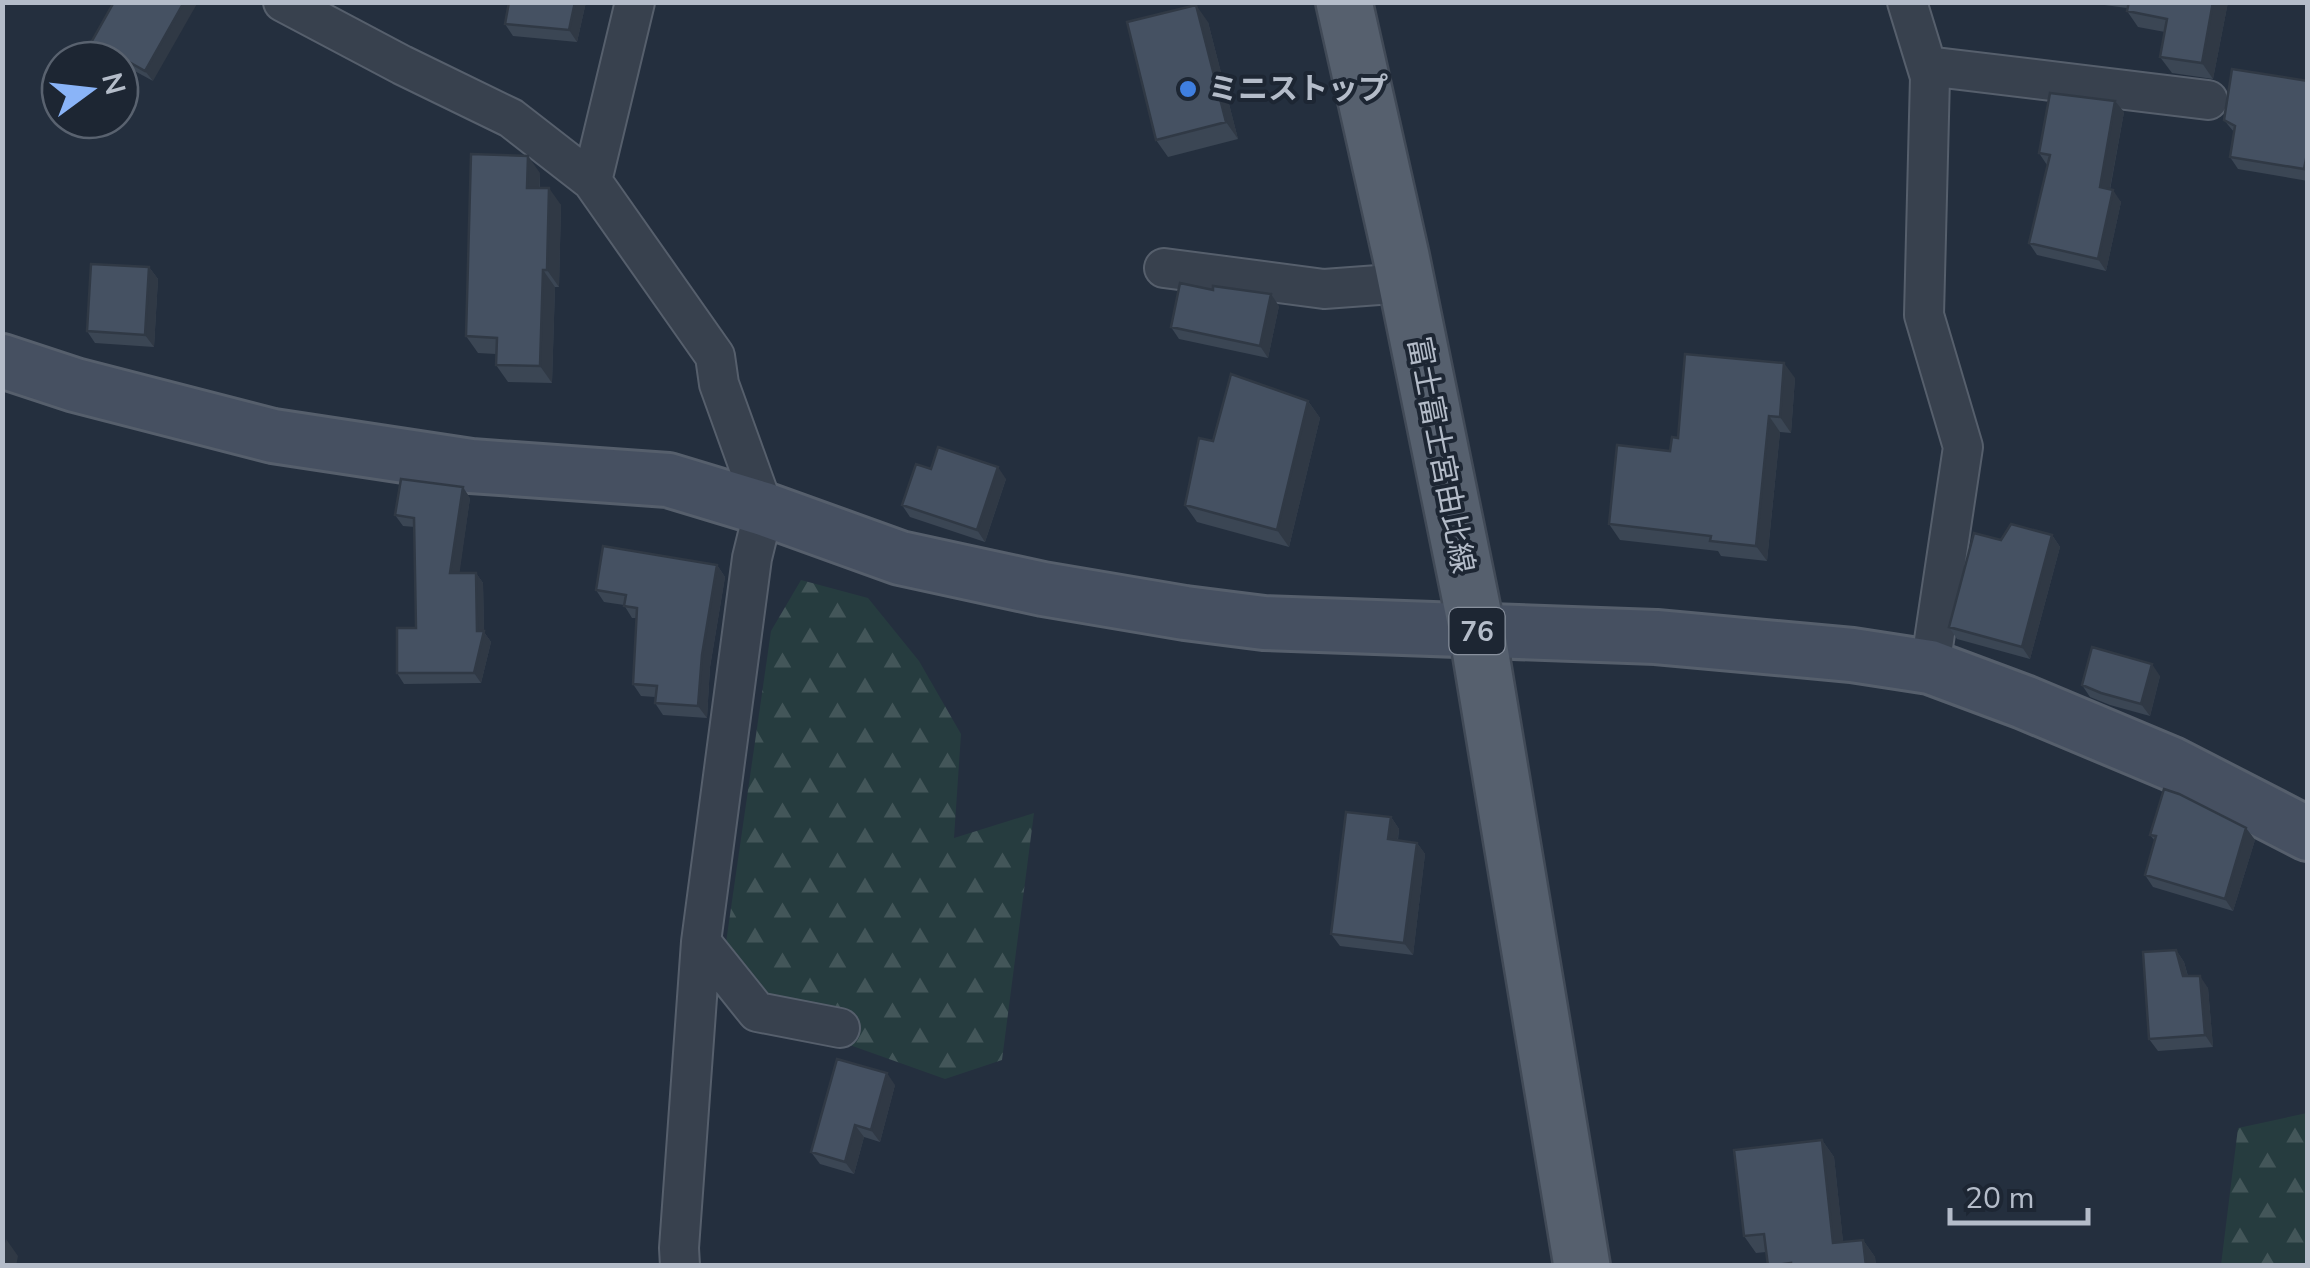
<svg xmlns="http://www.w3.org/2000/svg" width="2310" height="1268" font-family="'Nunito Sans','Noto Sans JP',sans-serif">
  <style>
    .forest { fill: url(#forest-firs) }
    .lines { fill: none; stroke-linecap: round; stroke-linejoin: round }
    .street-casing { stroke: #565f6c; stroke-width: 42 }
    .secondary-casing { stroke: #565f6c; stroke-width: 58 }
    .primary-casing { stroke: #414a57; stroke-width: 60 }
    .street { stroke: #38414e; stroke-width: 38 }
    .secondary { stroke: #465061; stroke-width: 52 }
    .primary { stroke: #56606e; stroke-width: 55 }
    .wall { fill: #3b4654 }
    .shaded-wall { fill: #303945 }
    .building { fill: #455162; stroke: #303945; stroke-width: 2.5 }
    .shop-dot { fill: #3f7fe0; stroke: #1d2633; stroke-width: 4 }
    .labels { text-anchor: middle; stroke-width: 8; stroke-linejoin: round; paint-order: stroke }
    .shield { fill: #1d2633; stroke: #878f9c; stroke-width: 2.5 }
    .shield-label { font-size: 28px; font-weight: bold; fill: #b4bcc9 }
    .poi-label { font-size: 30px; font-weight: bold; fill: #b4bcc9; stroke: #1d2633; text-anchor: start }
    .street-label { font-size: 30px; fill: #b4bcc9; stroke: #1d2633 }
  </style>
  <defs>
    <pattern id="forest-firs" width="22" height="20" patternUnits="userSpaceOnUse" patternTransform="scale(2.5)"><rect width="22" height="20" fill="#263c3f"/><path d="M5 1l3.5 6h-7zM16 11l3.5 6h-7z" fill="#435659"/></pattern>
  </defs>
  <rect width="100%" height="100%" fill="#242f3e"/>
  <path class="forest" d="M801 580 868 598 919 661 961 734 954 838 1034 813 1002 1060 945 1079 718 998 771 631Z
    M2307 1113V1265H2221L2238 1128Z"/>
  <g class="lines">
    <g class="street-casing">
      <path id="street" d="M283 2 402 65 511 118 592 181 715 356 719 384 764 509 752 558 701 942 679 1248 680 1266
        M1907 2 1930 77 1924 315 1963 447 1930 667
        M1927 66 2208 100
        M592 181 635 2
        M1164 268 1324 289 1406 283
        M701 942 757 1012 840 1028"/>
    </g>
    <g class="secondary-casing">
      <path id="secondary" d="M2 361 75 385 273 436 471 466 668 480 764 509 900 558 1043 589 1185 613 1264 623 1656 637 1852 655 1930 667 2024 702 2172 764 2308 834"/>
    </g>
    <g class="primary-casing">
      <path id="primary" d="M1344 2 1401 256 1477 631 1582 1266"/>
    </g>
    <use href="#street" class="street"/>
    <use href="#secondary" class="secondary"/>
    <use href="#primary" class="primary"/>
  </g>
  <path class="wall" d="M114 2 153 81 120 63V60H115L100 51 92 41Z
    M509 2H586L577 42 513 36 505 24Z
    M2082 2H2228L2213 79 2172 73 2160 57 2165 32 2138 27 2127 11V8Z
    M1208 22 1238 139 1168 157 1156 140Z
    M2308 81V181L2238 169 2230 157 2234 132 2224 120Z
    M2124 112 2110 190 2121 202 2106 271 2037 255 2029 243 2047 165 2039 153Z
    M540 173V188L561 205 559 287H555L552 383 508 382 496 365V354L478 353 466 336Z
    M149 267 158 279 154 347 95 343 87 331Z
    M1279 306 1268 358 1179 339 1171 327Z
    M1795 378 1791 433 1780 432 1767 561 1721 556 1718 551 1620 540 1609 524 1670 451 1678 438Z
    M1308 401 1320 418 1289 547 1197 522 1185 505Z
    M931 469 1006 479 985 542 910 517 902 505Z
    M470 498 459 573H476L483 583 484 632 491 642 481 683 404 684 397 673 416 628 415 527 403 526 395 515Z
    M2052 535 2060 547 2030 659 1957 639 1949 627 2001 540Z
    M717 565 725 577 710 667 707 718 663 715 655 703V697L641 696 633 684 637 618H632L624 605 604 602 596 590Z
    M2160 676 2150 716 2110 705 2090 697 2082 685Z
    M1391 817 1399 829 1398 840 1417 843 1425 854 1413 955 1340 946 1331 934Z
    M2246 828 2255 840 2233 911 2153 887 2145 875 2155 841 2150 835Z
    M2176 950 2184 962 2188 976 2208 988 2213 1047 2158 1051 2149 1039Z
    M895 1085 880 1142 864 1137 854 1174 820 1164 811 1152Z
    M1822 1140 1834 1157 1843 1242 1863 1240 1875 1257 1876 1266H1768L1766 1252 1756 1253 1744 1236Z"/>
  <path class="shaded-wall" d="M184 2H198L153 81 145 71Z
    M575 2H586L577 42 569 30Z
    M2213 2H2228L2213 79 2202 63Z
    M1196 5 1208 22 1238 139 1226 122Z
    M2115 101 2124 112 2108 199 2100 187Z
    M528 156 540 173 539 205 527 188Z
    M549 188 561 205 559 287 547 270Z
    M2113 190 2121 202 2106 271 2098 259Z
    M149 267 158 279 154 347 145 335Z
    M543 270 555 287 552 383 540 366Z
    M1271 294 1279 306 1268 358 1260 346Z
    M1784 363 1795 378 1791 433 1780 417Z
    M1308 401 1320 418 1289 547 1277 530Z
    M1769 416 1780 432 1767 561 1756 546Z
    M998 467 1006 479 985 542 977 530Z
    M463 487 470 498 458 584 450 573Z
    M2052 535 2060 547 2030 659 2022 647Z
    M717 565 725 577 710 667 707 718 698 706 702 655Z
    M476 573 483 583 484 632 491 642 481 683 474 673 477 631Z
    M2152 664 2160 676 2150 716 2141 704Z
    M1391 817 1399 829 1396 851 1388 839Z
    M2246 828 2255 840 2233 911 2225 899Z
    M1417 843 1425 854 1413 955 1404 943Z
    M2176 950 2184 962 2191 988 2183 976Z
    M2200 976 2208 988 2213 1047 2205 1035Z
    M887 1073 895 1085 880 1142 871 1130Z
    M855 1125 864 1137 854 1174 845 1162Z
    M1822 1140 1834 1157 1845 1260 1833 1243Z
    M6 1239 18 1256 16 1266H2V1256Z
    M1863 1240 1875 1257 1876 1266H1866Z"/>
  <path class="building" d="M114 2H184L145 71 92 41Z
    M509 2H575L569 30 505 24Z
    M2129 2H2213L2202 63 2160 57 2167 19 2127 11Z
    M1196 5 1226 122 1156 140 1127 22Z
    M2232 69 2308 81V149L2304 169 2230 157 2235 126 2224 120Z
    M2050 93 2115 101 2100 187 2113 190 2098 259 2029 243 2050 155 2039 153Z
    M471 154 528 156 527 188H549L547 270H543L540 366 496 365 497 338 466 336Z
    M91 264 149 267 145 335 87 331Z
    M1180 283 1213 290V286L1271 294 1260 346 1171 327Z
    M1685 354 1784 363 1780 417 1769 416 1756 546 1710 541 1711 536 1609 524 1617 445 1670 451 1672 437 1678 438Z
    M1231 374 1308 401 1277 530 1185 505 1199 438 1213 441Z
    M938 447 998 467 977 530 902 505 916 464 931 469Z
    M401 479 463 487 450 573H476L477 631H484L474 673H397V628H416L414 518 395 515Z
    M2011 524 2052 535 2022 647 1949 627 1974 533 2001 540Z
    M603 546 717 565 702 655 698 706 655 703 657 686 633 684 637 608 624 606 626 595 596 590Z
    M2092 647 2152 664 2141 704 2101 693 2082 685Z
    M2164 789 2179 794 2246 828 2225 899 2145 875 2156 836 2150 835Z
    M1346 812 1391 817 1388 839 1417 843 1404 943 1331 934Z
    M2176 950 2183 976H2200L2205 1035 2149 1039 2143 952Z
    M837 1059 887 1073 871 1130 855 1125 845 1162 811 1152Z
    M1822 1140 1833 1243 1863 1240 1866 1266H1791V1263L1768 1266 1764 1234 1744 1236 1734 1150Z"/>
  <circle class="shop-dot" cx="1188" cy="89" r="10"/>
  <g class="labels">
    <rect class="shield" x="1449.5" y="608" width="55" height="46" rx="8"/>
    <g class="shield-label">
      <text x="1477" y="641">76</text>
    </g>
    <g class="poi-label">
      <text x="1208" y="99">ミニストップ</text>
    </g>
    <g class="street-label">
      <text transform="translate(1441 455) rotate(79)" y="10">富士富士宮由比線</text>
    </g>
  </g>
  <rect width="2310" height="1268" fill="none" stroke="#b4bcc9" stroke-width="10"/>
  <g transform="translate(90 90) rotate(75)"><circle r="48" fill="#1d2633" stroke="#59626f" stroke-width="2.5"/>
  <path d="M0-8L18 38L0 25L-18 38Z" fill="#8ab4f8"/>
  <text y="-15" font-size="28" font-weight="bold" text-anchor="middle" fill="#b4bcc9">N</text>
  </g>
  <path d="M1950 1208v15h138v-15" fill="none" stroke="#b4bcc9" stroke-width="5"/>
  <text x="1965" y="1208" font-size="30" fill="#b4bcc9" stroke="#1d2633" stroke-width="8" paint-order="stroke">20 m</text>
</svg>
